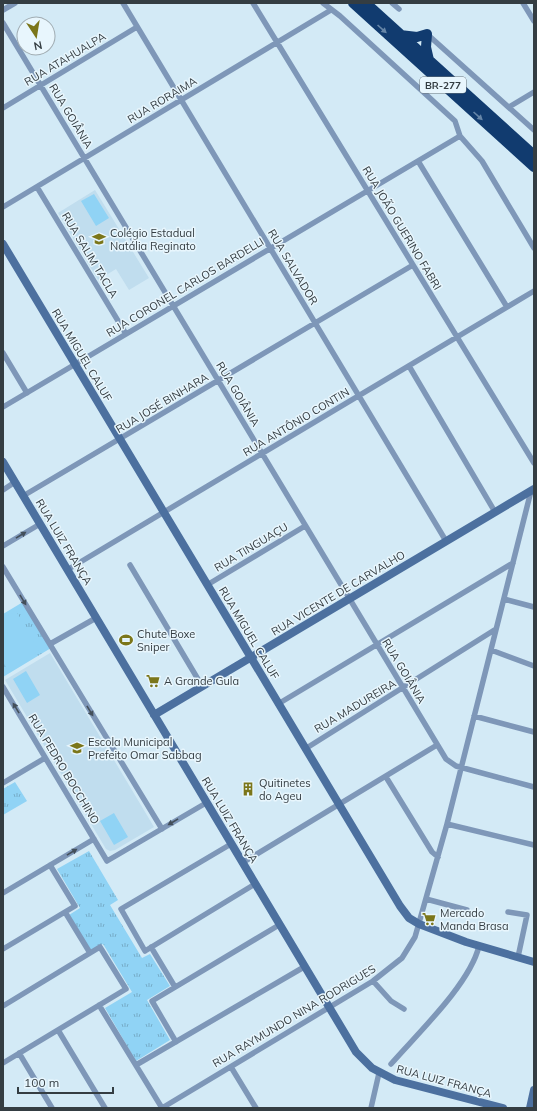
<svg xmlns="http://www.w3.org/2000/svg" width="537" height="1111" font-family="Mulish,sans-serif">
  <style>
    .built { fill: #c0ddee }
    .grass { fill: url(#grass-tufts) }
    .pitch { fill: #90d3f5 }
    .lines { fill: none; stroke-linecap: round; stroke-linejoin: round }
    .street { stroke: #7e97b8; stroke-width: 5.5 }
    .secondary { stroke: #4c709f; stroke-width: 8 }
    .highway { stroke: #113b6f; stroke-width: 10 }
    .oneway { fill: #6786a8 }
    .oneway2 { fill: #434f5a }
    .labels { text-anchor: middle; stroke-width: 3; stroke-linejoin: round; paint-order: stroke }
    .shield { fill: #e8f6fd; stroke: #6a747a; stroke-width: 1 }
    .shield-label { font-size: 10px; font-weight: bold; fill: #343d42 }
    .street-label { font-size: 11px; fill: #343d42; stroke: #e8f6fd }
    .poi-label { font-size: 11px; fill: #343d42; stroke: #e8f6fd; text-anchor: start }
  </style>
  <defs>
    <pattern id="grass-tufts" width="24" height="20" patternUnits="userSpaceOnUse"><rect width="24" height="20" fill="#90d3f5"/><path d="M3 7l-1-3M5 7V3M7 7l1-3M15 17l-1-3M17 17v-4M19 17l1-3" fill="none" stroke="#76acc8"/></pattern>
  </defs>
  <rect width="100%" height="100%" fill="#d3eaf6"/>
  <path class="built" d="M95 190 149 278 129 290 116 269 98 280 58 213Z
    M50 653 154 827 115 850 110 851 106 849 5 680Z"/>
  <path class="grass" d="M23 602 51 648 3 677V614Z
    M15 782 27 801 3 815V789Z
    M89 851 118 900 110 905 142 958 150 954 170 986 147 1000 170 1040 136 1061 105 1008 132 992 103 944 91 951 69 915 80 908 57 869Z"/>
  <path class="pitch" d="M94 194 109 218 96 226 81 201Z
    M16 611 39 651 7 669 3 662V618Z
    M26 671 40 695 27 703 13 679Z
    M114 813 128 837 114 845 100 821Z"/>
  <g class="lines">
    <path class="street" d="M123 3 446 541
      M253 3 534 463
      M323 3 340 16 455 121 460 136 482 161 534 248
      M392 3 399 9
      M523 3 534 21
      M3 10 15 3
      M3 23 446 759 456 766 534 787
      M427 34 534 130
      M509 107 534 92
      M3 108 137 27
      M418 161 507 307
      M37 187 126 334
      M3 207 331 10
      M3 353 27 393
      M409 366 495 512
      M3 407 460 136
      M3 490 15 482
      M23 496 413 265
      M3 546 40 524
      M130 565 202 686
      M3 567 162 829
      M67 570 534 291
      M207 585 305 526
      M504 599 534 607
      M50 644 96 618
      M491 650 534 666
      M3 687 107 861 206 803
      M278 704 513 563
      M474 716 534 732
      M305 749 496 629
      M386 777 432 852 438 857
      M3 783 45 758
      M447 824 534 845
      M231 844 121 909 145 951 255 884
      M242 863 437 745
      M3 893 94 839
      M426 899 467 910
      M65 912 90 953
      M508 912 527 915 518 957
      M151 947 175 987
      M3 949 75 906 50 865
      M373 981 391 1001 404 1009
      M99 1005 162 1108
      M3 1006 100 947 126 989 3 1063
      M58 1030 105 1108
      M176 1042 152 1001 279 925
      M19 1053 52 1108
      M391 1064C417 1034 470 984 479 946
      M136 1065 304 967
      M231 1067 256 1108
      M162 1108 373 981 402 958 415 937 447 824 531 491
      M371 1108 379 1073"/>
    <path class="secondary" d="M3 244 400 906 409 918 419 924 466 942 534 962
      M3 462 356 1052 372 1068 395 1080 503 1108
      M154 715 534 489
      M530 1108 534 1090"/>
    <path class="highway" d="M353 3 534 167
      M366 3 534 155
      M400 35 417 37 427 34 426 47 429 60"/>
  </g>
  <defs><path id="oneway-solid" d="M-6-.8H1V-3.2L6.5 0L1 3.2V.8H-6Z"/></defs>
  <g class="oneway">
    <use href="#oneway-solid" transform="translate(382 29) rotate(42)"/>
    <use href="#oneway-solid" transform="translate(478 116) rotate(42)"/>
  </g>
  <g class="oneway2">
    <use href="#oneway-solid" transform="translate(21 535) rotate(-31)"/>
    <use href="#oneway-solid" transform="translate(23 600) rotate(59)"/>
    <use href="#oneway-solid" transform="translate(16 708) rotate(-121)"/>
    <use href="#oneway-solid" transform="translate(90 711) rotate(59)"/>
    <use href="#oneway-solid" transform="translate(173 822) rotate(149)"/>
    <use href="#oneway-solid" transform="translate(72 852) rotate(-31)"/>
  </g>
  <defs>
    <g id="school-bare" transform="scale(1.08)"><path d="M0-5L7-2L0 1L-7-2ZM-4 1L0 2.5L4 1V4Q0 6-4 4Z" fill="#7b761a" stroke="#e8f6fd" stroke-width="2.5" paint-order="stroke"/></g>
    <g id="stadium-bare" transform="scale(1.08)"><path d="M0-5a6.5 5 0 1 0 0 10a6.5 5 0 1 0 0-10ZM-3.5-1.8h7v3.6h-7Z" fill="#7b761a" stroke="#e8f6fd" stroke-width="2.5" paint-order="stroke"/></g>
    <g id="supermarket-bare" transform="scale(1.08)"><path d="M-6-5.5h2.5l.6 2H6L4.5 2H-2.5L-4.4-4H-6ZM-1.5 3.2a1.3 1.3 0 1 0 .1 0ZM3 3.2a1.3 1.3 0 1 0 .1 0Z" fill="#7b761a" stroke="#e8f6fd" stroke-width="2.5" paint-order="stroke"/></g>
    <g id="building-bare" transform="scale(1.08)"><path d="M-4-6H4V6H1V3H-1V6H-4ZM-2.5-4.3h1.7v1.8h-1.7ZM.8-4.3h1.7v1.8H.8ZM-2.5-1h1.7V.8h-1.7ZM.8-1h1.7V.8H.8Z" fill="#7b761a" stroke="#e8f6fd" stroke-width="2.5" paint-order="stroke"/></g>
  </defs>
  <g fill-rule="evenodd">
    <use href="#school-bare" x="99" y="239"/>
    <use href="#stadium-bare" x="126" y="640"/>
    <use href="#supermarket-bare" x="153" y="681"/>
    <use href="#school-bare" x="77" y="748"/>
    <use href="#building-bare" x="248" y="789"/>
    <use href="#supermarket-bare" x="429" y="919"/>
  </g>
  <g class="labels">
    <rect class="shield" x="420" y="77" width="46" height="16" rx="3"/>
    <g class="shield-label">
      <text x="443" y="89">BR-277</text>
    </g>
    <g class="street-label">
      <text transform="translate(65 59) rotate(-31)" y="4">RUA ATAHUALPA</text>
      <text transform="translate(162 100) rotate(-31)" y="4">RUA RORAIMA</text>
      <text transform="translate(71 116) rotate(59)" y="4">RUA GOIÂNIA</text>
      <text transform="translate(402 228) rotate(59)" y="4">RUA JOÃO GUERINO FABRI</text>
      <text transform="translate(90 255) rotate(59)" y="4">RUA SALIM TACLA</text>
      <text transform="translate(293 267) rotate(59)" y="4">RUA SALVADOR</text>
      <text transform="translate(185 287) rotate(-31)" y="4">RUA CORONEL CARLOS BARDELLI</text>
      <text transform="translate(82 355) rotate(59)" y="4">RUA MIGUEL CALUF</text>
      <text transform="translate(238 394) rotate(59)" y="4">RUA GOIÂNIA</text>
      <text transform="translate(162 403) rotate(-31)" y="4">RUA JOSÉ BINHARA</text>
      <text transform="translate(296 422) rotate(-31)" y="4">RUA ANTÔNIO CONTIN</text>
      <text transform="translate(64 542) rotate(59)" y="4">RUA LUIZ FRANÇA</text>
      <text transform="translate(251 547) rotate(-31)" y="4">RUA TINGUAÇU</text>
      <text transform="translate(338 593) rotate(-31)" y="4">RUA VICENTE DE CARVALHO</text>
      <text transform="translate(249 633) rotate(59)" y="4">RUA MIGUEL CALUF</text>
      <text transform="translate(404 671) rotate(59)" y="4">RUA GOIÂNIA</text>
      <text transform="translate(355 706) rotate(-31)" y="4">RUA MADUREIRA</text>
      <text transform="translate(64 769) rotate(59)" y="4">RUA PEDRO BOCCHINO</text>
      <text transform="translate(230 820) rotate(59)" y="4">RUA LUIZ FRANÇA</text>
      <text transform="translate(294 1016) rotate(-31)" y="4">RUA RAYMUNDO NINA RODRIGUES</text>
      <text transform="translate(444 1081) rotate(15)" y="4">RUA LUIZ FRANÇA</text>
    </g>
    <g class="poi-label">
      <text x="110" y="237">Colégio Estadual<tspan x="110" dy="13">Natália Reginato</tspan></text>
      <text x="137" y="638">Chute Boxe<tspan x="137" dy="13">Sniper</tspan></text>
      <text x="164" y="685">A Grande Gula</text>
      <text x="88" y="746">Escola Municipal<tspan x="88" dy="13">Prefeito Omar Sabbag</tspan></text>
      <text x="259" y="787">Quitinetes<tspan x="259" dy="13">do Ageu</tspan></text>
      <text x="440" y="917">Mercado<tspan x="440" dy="13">Manda Brasa</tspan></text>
    </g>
  </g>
  <rect width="537" height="1111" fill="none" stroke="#343d42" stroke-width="8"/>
  <g transform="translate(36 36) rotate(168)"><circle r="19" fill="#e8f6fd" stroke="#a0acb2"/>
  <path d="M0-3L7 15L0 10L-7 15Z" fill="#7b761a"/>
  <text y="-6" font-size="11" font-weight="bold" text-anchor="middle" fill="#343d42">N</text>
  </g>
  <path d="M18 1087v6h95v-6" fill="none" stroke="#343d42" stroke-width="2"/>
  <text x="24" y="1087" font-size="12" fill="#343d42" stroke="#e8f6fd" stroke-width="3" paint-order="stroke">100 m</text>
</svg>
